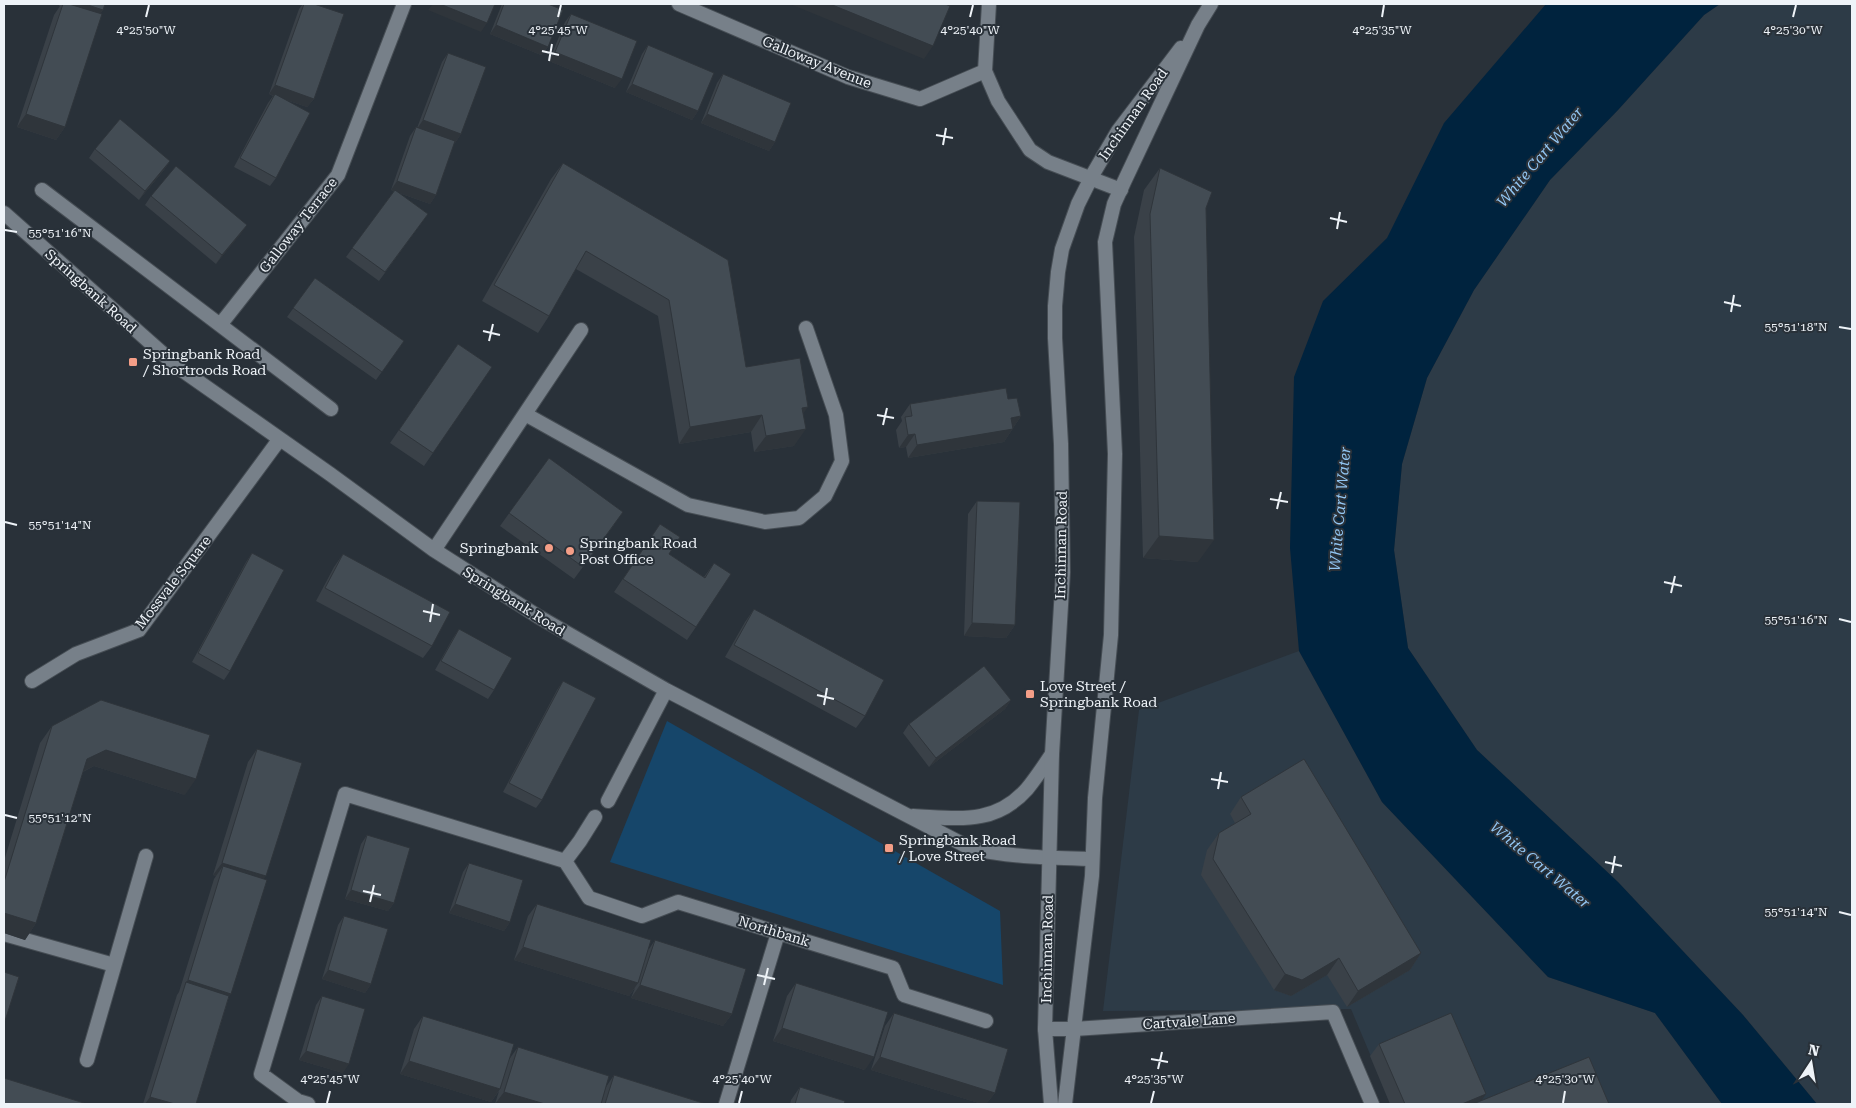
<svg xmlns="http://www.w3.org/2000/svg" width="1856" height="1108" font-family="'Roboto Serif',serif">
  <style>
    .built { fill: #2d3b47 }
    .green { fill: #16466a }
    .water { fill: #00233e }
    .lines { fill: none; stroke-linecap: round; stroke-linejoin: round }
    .minor-casing { stroke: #464d54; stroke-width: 16 }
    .tertiary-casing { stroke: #464d54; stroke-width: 16 }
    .minor { stroke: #778089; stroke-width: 14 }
    .tertiary { stroke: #778089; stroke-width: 14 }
    .wall { fill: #3a4148 }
    .shaded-wall { fill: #2f353b }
    .building { fill: #434c54; stroke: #2f353b }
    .ticks { fill: none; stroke: #eef3f8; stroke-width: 2 }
    .poi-dot { fill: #f49e87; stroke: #293139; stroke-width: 2 }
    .labels { text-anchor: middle; stroke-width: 4; stroke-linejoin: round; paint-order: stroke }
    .street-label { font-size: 14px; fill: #eef3f8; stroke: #293139 }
    .poi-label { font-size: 14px; fill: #eef3f8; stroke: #293139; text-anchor: start }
    .water-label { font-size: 15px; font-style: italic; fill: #92c6f3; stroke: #293139 }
    .ticks-label { font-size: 12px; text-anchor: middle; fill: #eef3f8; stroke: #293139; stroke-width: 4; stroke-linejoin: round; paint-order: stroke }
  </style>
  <rect width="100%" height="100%" fill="#293139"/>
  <path class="built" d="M1720 4H1852V1104H1817L1743 1015 1618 882 1477 750 1408 648 1394 550 1402 464 1427 378 1474 290 1550 180 1618 110 1704 15Z
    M1299 651 1382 802 1548 977 1655 1013 1722 1104H1391L1351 1009 1103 1011 1139 710Z"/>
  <path class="green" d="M667 721 1000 911 1003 985 610 862Z"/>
  <path class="water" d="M1546 4H1720L1704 15 1618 110 1550 180 1474 290 1427 378 1402 464 1394 550 1408 648 1477 750 1618 882 1743 1015 1817 1104H1722L1655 1013 1548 977 1382 802 1299 651 1290 548 1294 377 1323 301 1387 238 1444 123Z"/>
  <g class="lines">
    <g class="minor-casing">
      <path id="minor" d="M679 4 848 77 920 99 985 71
        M989 4 985 71 998 101 1030 150 1048 162 1121 190
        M42 190 331 409
        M4 213 179 368 330 474 434 550 539 617 666 690 972 849C1012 857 1051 858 1092 859
        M220 325 338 175 404 4
        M525 414 688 505 765 522 799 518 825 496 842 461 836 415 806 328
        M434 550 581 330
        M32 681 76 654 139 630 279 440
        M608 801 666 690
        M913 816C957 818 994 826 1027 789 1036 778 1044 766 1052 754
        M565 861 589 898 642 916 678 902 893 968 904 995 986 1021
        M565 861 580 841 595 817
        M4 934 114 965
        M1045 1029H1074L1333 1012 1372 1104
        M87 1060 146 856
        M308 1104 298 1101 261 1074 345 794 565 861
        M726 1104 778 933"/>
    </g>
    <g class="tertiary-casing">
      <path id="tertiary" d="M1051 1104 1045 1029 1052 754 1063 572 1061 444 1055 338V306L1058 272 1062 249 1078 204 1093 174 1118 131 1181 48
        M1065 1104 1092 876 1095 798 1111 635 1115 454 1105 242 1114 204 1124 182 1198 25 1211 4"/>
    </g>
    <use href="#minor" class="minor"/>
    <use href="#tertiary" class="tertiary"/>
  </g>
  <path class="wall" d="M60 4H105L103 10 100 14 65 127 56 140 17 127 54 15 60 6H59Z
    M303 4H314V99L307 107 286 100 276 178 270 186 234 167 268 103 273 96 269 94 299 9Z
    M502 4H548V47L541 55 490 34Z
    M571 14 615 88 549 61 565 22Z
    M648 45 698 111 692 120 626 92 642 54Z
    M448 53 461 134 455 143H454L436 195 430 204 399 193 428 214 379 281 346 257 394 191 391 190 410 136 416 127 417 128 442 62Z
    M723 74 775 142 769 151 701 123 717 83Z
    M95 149 170 161 164 170 139 200 89 158Z
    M563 163 746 367 803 414 794 446 754 452 751 432 679 444 658 316 576 269 549 316 538 333 482 301 551 179Z
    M1160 168 1206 208 1198 562 1143 558 1134 237 1144 190Z
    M151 196 247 225 216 264 145 205Z
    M315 278 404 341 376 380 287 317Z
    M458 344 492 367 424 466 390 443Z
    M1008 399 1021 416 1004 442 908 458 906 447 899 448 896 430 902 421 901 417 910 404Z
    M549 458 614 525 574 579 500 526Z
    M977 501 1015 625 1006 638 964 636 968 514Z
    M651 537 669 554 704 577 714 563 696 627 687 640 614 592Z
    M252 553 230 671 224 680 192 662 246 562Z
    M343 554 432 646 423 658 316 601 334 567Z
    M754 609 865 716 856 728 725 657 745 622Z
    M459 629 494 690 488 699 435 670 453 638Z
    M563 681 542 800 536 808 503 792 557 690Z
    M1011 700 1005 709 929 767 903 733 909 724Z
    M52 726 185 795 94 766 83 772 36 923 25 940 4 933V861L40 743Z
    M257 749 264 879 229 997 196 1104H143L177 995 179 992 214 879 216 876 213 875 248 762Z
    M1241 797 1421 953 1410 970 1347 1007 1327 975 1291 996 1274 990 1201 875 1207 850 1219 833 1235 823 1230 814Z
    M367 835 394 903 388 911 345 899 361 844Z
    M469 863 510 922 504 931 449 913 463 872Z
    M537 904 649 949 655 940 732 1014 723 1026 631 998 635 988 629 996 514 960 528 916Z
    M344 916 371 984 365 993 322 979 338 925Z
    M796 983 865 1070 773 1041 787 996Z
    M322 996 343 1073 299 1060 316 1005Z
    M894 1013 995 1093 986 1104H982L871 1070 885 1026Z
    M423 1016 510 1058 518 1047 606 1087 614 1075 706 1104H495L499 1091 491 1102 400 1074 414 1029Z
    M1379 1044 1482 1101 1609 1104H1390L1370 1056Z
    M800 1087 844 1104H790L791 1100Z"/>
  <path class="shaded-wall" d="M63 4H85L103 10 97 18Z
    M433 4H440L487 23 481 32 428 10Z
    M790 4H830L933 46 924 59Z
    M496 25 548 47 541 55 490 34Z
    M555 52 622 79 615 88 549 61Z
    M632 84 698 111 692 120 626 92Z
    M275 85 314 99 307 107 269 94Z
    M26 114 65 127 56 140 17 127Z
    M707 114 775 142 769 151 701 123Z
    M423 120 461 134 455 143 417 129Z
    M170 161 164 170 139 200 145 191Z
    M397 181 436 195 430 204 391 190Z
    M247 225 241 234 216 264 222 255Z
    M808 407 796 424 802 408Z
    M762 415 751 432 679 444 690 427Z
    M1021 416 1004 442 908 458 917 445 1011 418Z
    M806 429 794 446 754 452 766 436Z
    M915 434 906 447 899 448 908 435Z
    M1159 536 1214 540 1198 562 1143 558Z
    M972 623 1015 625 1006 638 964 636Z
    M1011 700 1005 709 929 767 936 758Z
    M106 750 196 779 185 795 94 766 76 775 87 759Z
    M222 863 266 876 257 889 223 866 216 876 213 875Z
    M351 890 394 903 388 911 345 899Z
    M455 904 510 922 504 931 449 913Z
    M4 913 36 923 25 940 4 933Z
    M523 947 638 983 629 996 514 960Z
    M1421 953 1410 970 1347 1007 1358 991Z
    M1339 958 1327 975 1291 996 1274 990 1285 974Z
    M328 970 371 984 365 993 322 979Z
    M188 980 231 994 222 1006 185 983Z
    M640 985 732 1014 723 1026 631 998Z
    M782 1028 874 1057 865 1070 773 1041Z
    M306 1051 349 1064 343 1073 299 1060Z
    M880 1057 995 1093 986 1104H982L871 1070Z
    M409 1061 500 1089 491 1102 400 1074Z
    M504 1092 545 1104H495Z
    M1486 1094 1479 1104H1462Z
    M150 1097 175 1104H145Z"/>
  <path class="building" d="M63 4H69L102 14 65 127 26 114Z
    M85 4H105L103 10Z
    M304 4H314L344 14 314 99 275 85Z
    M440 4H495L487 23Z
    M504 4H548L563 10 548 47 496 25Z
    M830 4H945L950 6 933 46Z
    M571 14 637 41 622 79 555 52Z
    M648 45 714 73 698 111 632 84Z
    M448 53 486 67 461 134 423 120Z
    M723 74 791 103 775 142 707 114Z
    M275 94 310 113 276 178 240 158Z
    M120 119 170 161 145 191 95 149Z
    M416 127 455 141 436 195 397 181Z
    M563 163 728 260 746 367 800 358 808 407 802 408 806 429 766 436 762 415 690 427 669 300 586 251 549 316 494 285Z
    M176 166 247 225 222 255 151 196Z
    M1160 168 1212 192 1206 208 1214 540 1159 536 1150 214Z
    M395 190 428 214 385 272 352 248Z
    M315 278 404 341 382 372 293 308Z
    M458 344 492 367 433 453 399 430Z
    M1006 388 1008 399 1017 398 1021 416 1011 418 1013 429 917 445 915 434 908 435 905 417 912 416 910 404Z
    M549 458 623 512 583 567 509 513Z
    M977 501 1020 502 1015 625 972 623Z
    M660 524 680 537 669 554 705 578 714 563 731 574 696 627 623 579Z
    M252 553 284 570 230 671 198 653Z
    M343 554 450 612 432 646 325 588Z
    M754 609 884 680 865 716 734 645Z
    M459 629 512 658 494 690 441 661Z
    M984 666 1011 700 936 758 909 724Z
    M563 681 596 698 542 800 509 783Z
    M101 700 210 735 196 779 106 750 87 759 36 923 4 913V882L52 726Z
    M257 749 302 763 266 876 222 863Z
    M1304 759 1421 953 1358 991 1339 958 1302 980 1285 974 1213 859 1219 833 1251 814 1241 797Z
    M367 835 410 848 394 903 351 890Z
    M469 863 523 880 510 922 455 904Z
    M223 866 267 880 231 994 188 980Z
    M537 904 651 940 638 983 523 947Z
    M344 916 388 929 371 984 328 970Z
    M655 940 746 969 732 1014 640 985Z
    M4 972 19 977 4 1024Z
    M186 982 229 996 196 1104H175L150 1097Z
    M796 983 888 1012 874 1057 782 1028Z
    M322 996 365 1009 349 1064 306 1051Z
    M894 1013 1008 1049 995 1093 880 1057Z
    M1451 1013 1486 1094 1462 1104H1405L1379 1044Z
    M423 1016 514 1044 500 1089 409 1061Z
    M518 1047 609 1076 601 1104H545L504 1092Z
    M1589 1057 1609 1104H1473Z
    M614 1075 706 1104H605Z
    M4 1078 84 1103V1104H4Z
    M800 1087 845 1101 844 1104H795Z"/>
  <path class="ticks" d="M146 17 149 5M558 17 561 5M970 17 973 5M1382 17 1384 5M1793 17 1796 5M542 51 559 55M549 61 552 44M936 135 953 138M943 145 946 128M1330 218 1347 222M1337 229 1340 212M5 230 17 232M1724 302 1741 306M1731 312 1734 295M1839 327 1851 329M483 331 500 335M489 341 493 324M877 415 894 418M883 425 887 408M1270 499 1288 502M1277 509 1281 492M5 522 17 525M1664 582 1682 586M1671 593 1675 576M423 611 440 615M1839 619 1851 622M430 622 433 604M817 695 834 699M824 705 827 688M1211 779 1228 782M1218 789 1221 772M5 815 17 818M1605 862 1622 866M1612 873 1615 856M363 891 381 895M370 902 374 885M1839 912 1851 915M757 975 775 979M764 985 768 968M1151 1059 1168 1062M1158 1069 1162 1052M327 1103 330 1091M739 1103 742 1091M1151 1103 1154 1091M1563 1103 1565 1091"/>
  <g class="poi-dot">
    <rect x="128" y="357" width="10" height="10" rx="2.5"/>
    <circle cx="549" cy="548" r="5"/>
    <circle cx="570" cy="551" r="5"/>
    <rect x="1025" y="689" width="10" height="10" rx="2.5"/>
    <rect x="884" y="843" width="10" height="10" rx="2.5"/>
  </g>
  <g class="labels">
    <g class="street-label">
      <text transform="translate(817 62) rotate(22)" y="5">Galloway Avenue</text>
      <text transform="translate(1133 114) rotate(-55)" y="5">Inchinnan Road</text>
      <text transform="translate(298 225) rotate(-52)" y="5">Galloway Terrace</text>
      <text transform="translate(91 291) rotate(42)" y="5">Springbank Road</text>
      <text transform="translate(1061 545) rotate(-89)" y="5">Inchinnan Road</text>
      <text transform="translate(173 582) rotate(-52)" y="5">Mossvale Square</text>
      <text transform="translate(514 601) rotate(32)" y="5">Springbank Road</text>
      <text transform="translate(774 931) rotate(17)" y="5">Northbank</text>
      <text transform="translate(1047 949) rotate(-89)" y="5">Inchinnan Road</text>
      <text transform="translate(1189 1021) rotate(-4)" y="5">Cartvale Lane</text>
    </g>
    <g class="poi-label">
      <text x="143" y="359">Springbank Road<tspan x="143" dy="16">/ Shortroods Road</tspan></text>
      <text x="580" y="548">Springbank Road<tspan x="580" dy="16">Post Office</tspan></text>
      <text x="539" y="553" text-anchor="end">Springbank</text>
      <text x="1040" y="691">Love Street /<tspan x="1040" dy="16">Springbank Road</tspan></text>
      <text x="899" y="845">Springbank Road<tspan x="899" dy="16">/ Love Street</tspan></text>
    </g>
    <g class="water-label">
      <text transform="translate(1540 157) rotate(-50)" y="5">White Cart Water</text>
      <text transform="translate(1340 509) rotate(-85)" y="5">White Cart Water</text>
      <text transform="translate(1540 865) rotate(40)" y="5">White Cart Water</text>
    </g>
  </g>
  <g class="ticks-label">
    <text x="146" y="34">4°25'50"W</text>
    <text x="558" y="34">4°25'45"W</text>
    <text x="970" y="34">4°25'40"W</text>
    <text x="1382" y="34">4°25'35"W</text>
    <text x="1793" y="34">4°25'30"W</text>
    <text x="60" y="237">55°51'16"N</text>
    <text x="1796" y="331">55°51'18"N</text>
    <text x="60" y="529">55°51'14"N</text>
    <text x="1796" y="624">55°51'16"N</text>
    <text x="60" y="822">55°51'12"N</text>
    <text x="1796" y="916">55°51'14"N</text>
    <text x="330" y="1083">4°25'45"W</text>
    <text x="742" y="1083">4°25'40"W</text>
    <text x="1154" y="1083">4°25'35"W</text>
    <text x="1565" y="1083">4°25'30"W</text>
  </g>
  <rect width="1856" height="1108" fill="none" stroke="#eef3f8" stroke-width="10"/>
  <g transform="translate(1811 1063) rotate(12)" stroke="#293139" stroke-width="4" paint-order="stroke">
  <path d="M0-4L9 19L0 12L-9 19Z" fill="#eef3f8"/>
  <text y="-8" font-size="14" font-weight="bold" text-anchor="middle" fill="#eef3f8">N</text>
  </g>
</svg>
